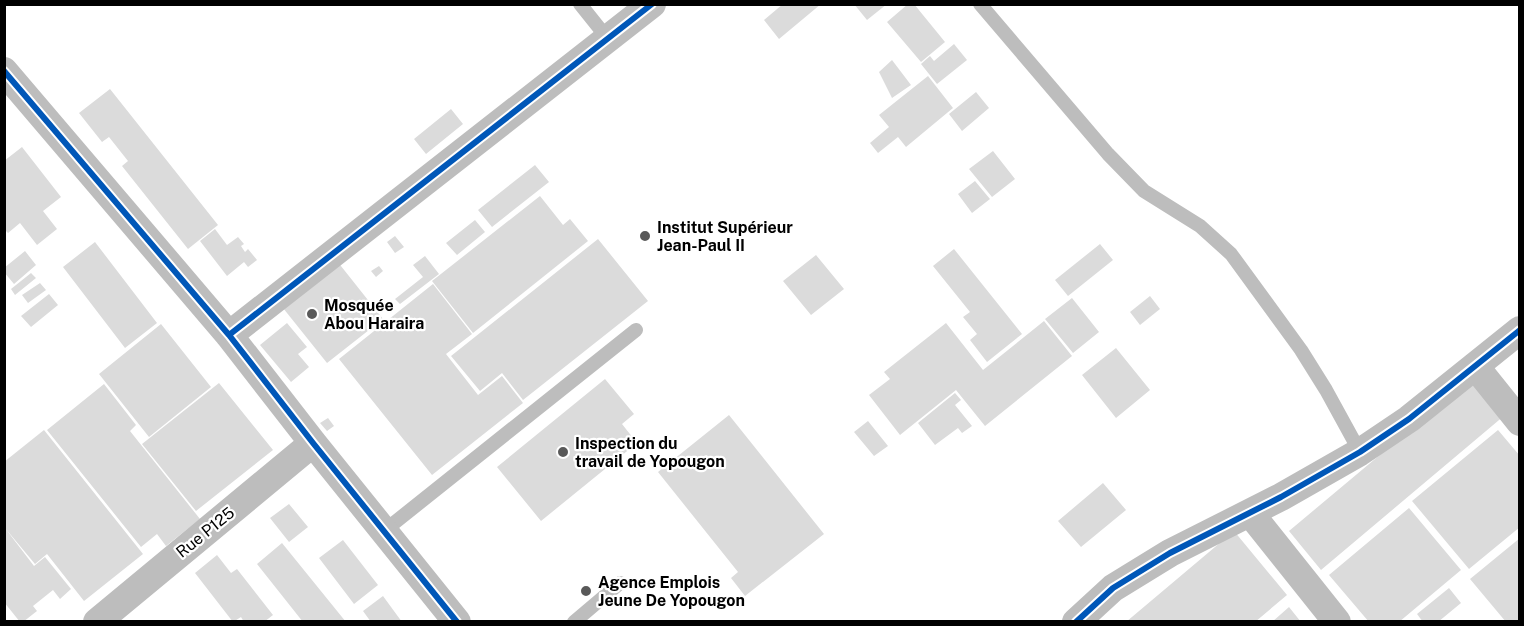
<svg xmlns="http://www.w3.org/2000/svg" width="1524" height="626" font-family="'Public Sans',sans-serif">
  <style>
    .building { fill: #dbdbdb }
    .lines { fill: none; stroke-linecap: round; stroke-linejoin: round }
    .service { stroke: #bdbdbd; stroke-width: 14 }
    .minor { stroke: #bdbdbd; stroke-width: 28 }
    .cycleway-casing { stroke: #fff; stroke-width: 10 }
    .cycleway { stroke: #0057b8; stroke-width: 6 }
    .poi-dot { fill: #595959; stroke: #fff; stroke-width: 2 }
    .labels { text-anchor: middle; stroke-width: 4.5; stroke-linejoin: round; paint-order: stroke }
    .poi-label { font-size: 16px; font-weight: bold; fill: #000; stroke: #fff; text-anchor: start }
    .street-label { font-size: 16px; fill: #000; stroke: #fff }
  </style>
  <rect width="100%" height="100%" fill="#fff"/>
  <path class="building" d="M783 4H821L779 39 764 20Z
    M854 4H887L867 20Z
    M908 4H914L945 42 921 62 887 22Z
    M954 44 967 60 937 84 921 64 930 56 934 61Z
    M892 60 911 85 892 98 879 72Z
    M928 76 953 108 906 147 898 137 878 153 870 143 889 127 879 115Z
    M110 89 218 225 188 249 122 166 128 161 109 137 102 142 79 113Z
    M976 92 989 108 962 131 949 114Z
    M451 109 463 124 426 154 414 139Z
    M22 147 61 197 43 211 57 229 37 245 20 223 8 233 4 229V161Z
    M993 151 1015 179 992 197 969 169Z
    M535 165 549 182 492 227 478 210Z
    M975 181 990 199 972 213 958 194Z
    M540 196 563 225 570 219 588 241 473 333 432 281Z
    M475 220 485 232 457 255 446 243Z
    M215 229 227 245 238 237 244 244 241 246 245 252 248 249 257 260 248 267 244 262 227 276 200 241Z
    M395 236 404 247 395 253 387 242Z
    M598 239 648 301 523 400 502 373 480 391 451 356Z
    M95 242 157 323 125 348 63 267Z
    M1100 244 1113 260 1068 296 1055 280Z
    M954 249 1022 334 987 362 970 340 977 334 963 317 970 312 933 266Z
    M25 251 36 265 14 284 4 272V268Z
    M816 255 844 289 811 315 783 281Z
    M425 256 439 274 400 304 395 299 423 277 413 265Z
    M337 261 383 319 327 363 279 303Z
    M379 266 383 271 376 277 371 271Z
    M31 273 36 278 15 295 11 289Z
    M40 283 46 290 28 303 22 295Z
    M433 284 472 334 446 354 478 395 502 376 523 403 432 475 339 359Z
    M49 294 58 305 31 327 21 316Z
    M1150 296 1160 309 1140 325 1130 312Z
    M1072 298 1099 332 1073 353 1045 319Z
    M1044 321 1072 356 985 426 956 390 900 435 869 395 890 379 884 372 946 323 983 370Z
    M287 323 307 347 298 354 309 367 291 382 260 345Z
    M161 324 211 387 149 437 99 374Z
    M1116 348 1150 390 1116 418 1082 375Z
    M1473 377 1505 415 1321 570 1289 531Z
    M605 379 634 414 622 424 637 443 541 521 497 467Z
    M219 383 273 450 196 511 142 444Z
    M104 384 136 425 130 431 200 519 166 546 157 534 141 547 47 430Z
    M955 393 961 400 955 405 972 426 962 433 958 428 935 445 918 423Z
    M729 415 824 534 745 596 731 578 738 572 658 472Z
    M328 418 334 426 327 431 320 423Z
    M868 421 888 446 874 456 854 432Z
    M44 430 143 554 84 601 47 554 35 564 5 528 34 566 45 557 71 589 60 599 53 590 33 606 37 611 23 622H20L4 602V462Z
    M1498 430 1520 456V527L1469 569 1412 501Z
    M1103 483 1126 510 1081 547 1058 521Z
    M289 504 308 527 289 542 270 518Z
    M1409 508 1461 570 1399 622H1369L1329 575Z
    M1234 531 1287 595 1255 622H1126Z
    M1520 538V622H1506L1470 579Z
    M343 540 378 585 354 604 319 558Z
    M282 543 346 622H303L257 564Z
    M217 555 231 573 237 569 273 615 264 622H244L241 617 233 622 195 573Z
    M1449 588 1461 603 1438 622H1423L1417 614Z
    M383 596 402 622H371L363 611Z
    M1289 607 1301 622H1272Z"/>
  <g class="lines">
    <path class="service" d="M580 4 608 39
      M980 4 1108 154 1144 191 1200 226 1231 254 1301 350 1326 390 1360 452
      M384 531 636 330
      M574 622 620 583"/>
    <path class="minor" d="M4 71 229 335 313 443 457 622
      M229 335 652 4
      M1475 366 1520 422
      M1250 513 1337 622
      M97 622 313 443
      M1076 622 1113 588 1170 553 1281 497 1360 452 1409 419 1520 330"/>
    <g class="cycleway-casing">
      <path id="cycleway" d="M4 71 229 335 313 443 457 622
        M229 335 652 4
        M1076 622 1113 588 1170 553 1281 497 1360 452 1409 419 1520 330"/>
    </g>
    <use href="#cycleway" class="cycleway"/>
  </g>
  <g class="poi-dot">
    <circle cx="645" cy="236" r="6"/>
    <circle cx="312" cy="314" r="6"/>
    <circle cx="563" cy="452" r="6"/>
    <circle cx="586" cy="591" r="6"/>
  </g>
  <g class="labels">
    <g class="poi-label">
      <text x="657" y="233">Institut Supérieur<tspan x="657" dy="18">Jean-Paul II</tspan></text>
      <text x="324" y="311">Mosquée<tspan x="324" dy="18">Abou Haraira</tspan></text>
      <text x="575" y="449">Inspection du<tspan x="575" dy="18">travail de Yopougon</tspan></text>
      <text x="598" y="588">Agence Emplois<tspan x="598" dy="18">Jeune De Yopougon</tspan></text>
    </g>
    <g class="street-label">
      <text transform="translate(205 532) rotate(-39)" y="6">Rue P125</text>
    </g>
  </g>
  <rect width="1524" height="626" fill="none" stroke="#000000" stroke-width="12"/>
</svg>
